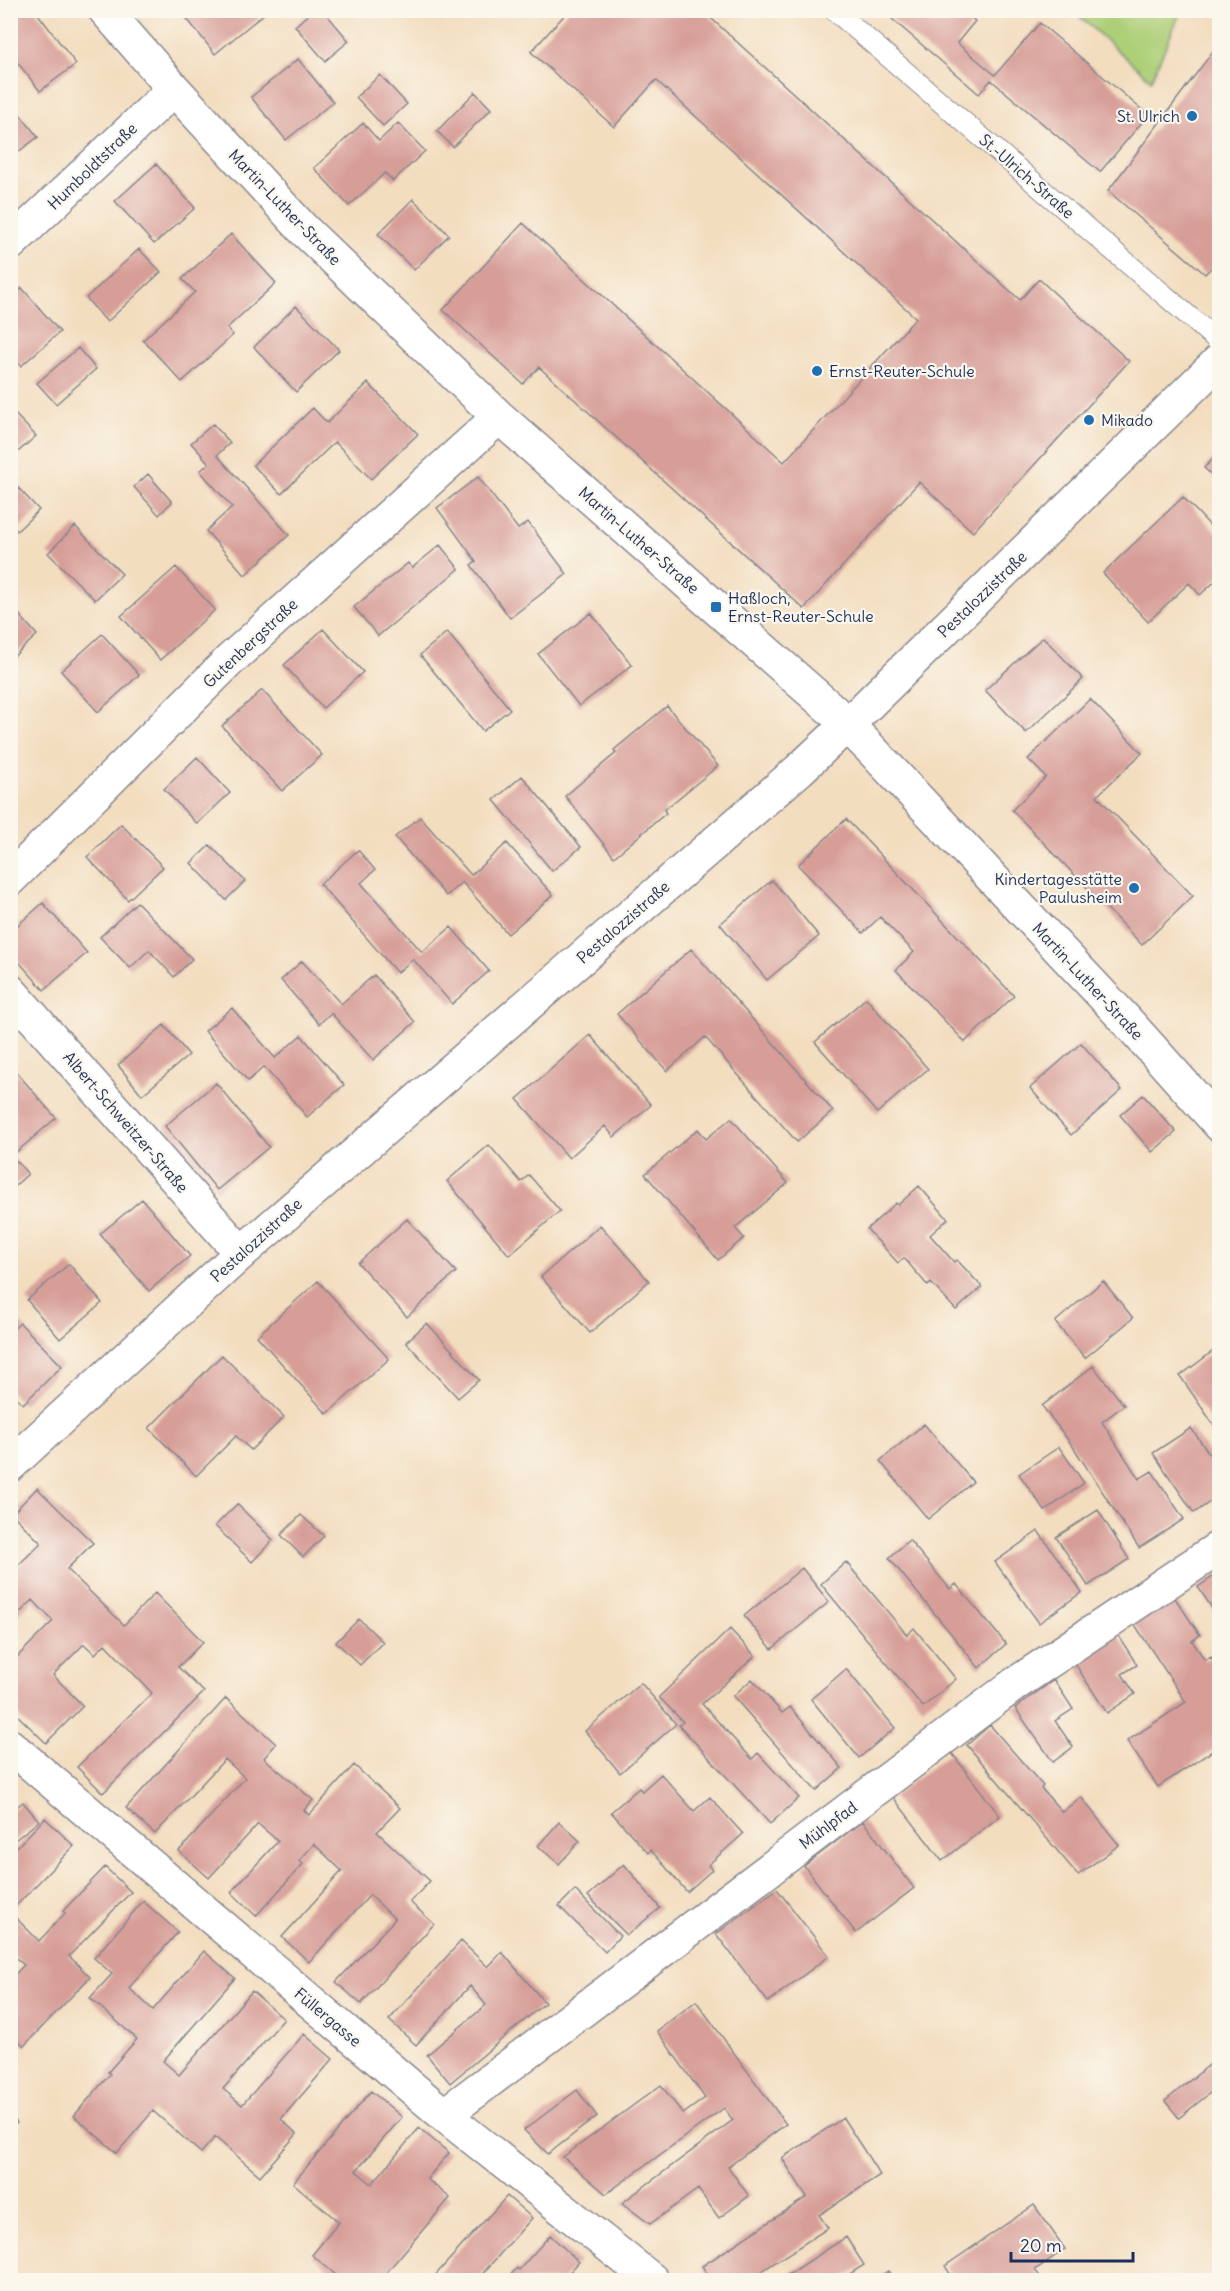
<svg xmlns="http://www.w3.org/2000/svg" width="1230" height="2291" font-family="Delius,sans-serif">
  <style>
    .green { fill: #adcf78; stroke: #647f6b; stroke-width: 1.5 }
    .building { fill: #d79e98 }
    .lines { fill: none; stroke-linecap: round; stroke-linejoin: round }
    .service-casing { stroke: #87868e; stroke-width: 22 }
    .minor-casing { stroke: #87868e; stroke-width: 36 }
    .secondary-casing { stroke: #87868e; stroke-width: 36 }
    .service { stroke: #fff; stroke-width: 20 }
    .minor { stroke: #fff; stroke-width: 33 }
    .secondary { stroke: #fff; stroke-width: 33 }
    .poi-dot { fill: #1f6fb2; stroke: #fbf7ec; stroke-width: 2 }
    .labels { text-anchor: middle; stroke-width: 4.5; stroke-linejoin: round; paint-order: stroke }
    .poi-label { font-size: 16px; fill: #1b2f5e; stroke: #fbf7ec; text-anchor: start }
    .street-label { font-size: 16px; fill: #1b2f5e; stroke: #fbf7ec }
  </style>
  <rect width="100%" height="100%" fill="#fbf7ec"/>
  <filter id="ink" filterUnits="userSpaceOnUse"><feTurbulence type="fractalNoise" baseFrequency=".0167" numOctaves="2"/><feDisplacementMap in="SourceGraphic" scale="12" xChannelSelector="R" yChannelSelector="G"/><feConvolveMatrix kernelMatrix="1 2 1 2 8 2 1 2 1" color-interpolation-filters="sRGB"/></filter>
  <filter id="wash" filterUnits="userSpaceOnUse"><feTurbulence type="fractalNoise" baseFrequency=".008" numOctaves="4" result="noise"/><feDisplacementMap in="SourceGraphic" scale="24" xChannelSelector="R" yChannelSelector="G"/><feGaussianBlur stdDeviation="1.35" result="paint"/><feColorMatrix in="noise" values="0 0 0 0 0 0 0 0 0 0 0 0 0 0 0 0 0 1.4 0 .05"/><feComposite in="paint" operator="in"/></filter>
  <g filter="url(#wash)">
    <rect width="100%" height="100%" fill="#f3ddbf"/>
    <path class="green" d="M1073 11H1181L1151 80Z"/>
    <g id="blocks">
      <path class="building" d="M10 10H35L76 64 40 91 14 58 10 61Z
        M180 10H263L265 13 215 54Z
        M313 10H323L349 41 325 61 295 26Z
        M569 10H702L1020 300 1039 279 1129 361 973 532 919 482 804 609 539 367 523 384 443 310 523 223 784 462 916 318 656 80 614 127 531 52Z
        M900 10H963L975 21 957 43 995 75 1040 23 1148 115 1100 172 991 80 979 94 892 19Z
        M1220 42V259L1205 274 1108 191Z
        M298 59 333 102 286 140 251 97Z
        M380 75 407 104 383 126 356 97Z
        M475 92 491 109 453 147 437 131Z
        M10 102 38 137 10 158Z
        M363 123 379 141 398 123 425 151 393 181 385 173 349 206 314 168Z
        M156 164 195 208 154 244 115 201Z
        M413 199 449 235 414 270 378 234Z
        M231 234 276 283 227 328 233 335 182 382 143 340 195 292 182 279Z
        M139 249 161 272 107 322 86 298Z
        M22 288 60 332 21 366 10 354V299Z
        M296 306 339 350 296 392 254 347Z
        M78 348 96 369 56 404 37 383Z
        M368 383 418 434 371 479 335 442 281 494 253 465 313 408 327 423Z
        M10 409 36 436 10 459Z
        M213 424 230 443 217 455 289 535 245 575 206 531 232 507 200 471 209 463 191 443Z
        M1220 452V482L1204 468Z
        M148 474 172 502 159 515 134 487Z
        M478 477 518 529 528 522 567 574 510 618 471 565 476 561 437 508Z
        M10 479 39 510 17 531 10 523Z
        M1183 497 1220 536V577L1200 595 1189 583 1148 622 1103 573Z
        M75 526 122 574 95 600 48 553Z
        M440 545 459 569 378 636 354 607 408 563 412 568Z
        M176 567 215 610 160 660 121 616Z
        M10 604 37 635 13 657 10 654Z
        M591 613 632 665 579 706 538 654Z
        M323 629 363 672 323 708 284 665Z
        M447 632 510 709 483 731 420 655Z
        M102 634 139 675 98 712 61 671Z
        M1043 637 1083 679 1026 733 985 690Z
        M262 690 322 755 282 791 222 726Z
        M1090 699 1142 753 1097 796 1193 896 1142 945 1012 810 1046 777 1028 759Z
        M667 706 718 766 664 810 666 813 614 857 565 796 616 753 614 750Z
        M197 757 230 793 197 824 164 789Z
        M522 776 581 847 552 871 494 800Z
        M420 817 471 875 507 843 553 895 508 934 462 882 446 896 395 837Z
        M846 819 1014 996 965 1042 896 970 914 952 880 917 863 933 798 865Z
        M121 824 163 867 128 900 87 857Z
        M210 845 245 881 226 900 191 863Z
        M358 850 375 870 361 883 422 952 451 927 489 971 452 1004 413 959 397 973 320 884Z
        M772 880 819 936 767 980 720 924Z
        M137 902 192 959 174 977 149 950 130 968 100 937Z
        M43 903 87 953 44 990 10 952V932Z
        M691 949 833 1111 797 1142 705 1037 667 1071 617 1014Z
        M302 961 341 1004 374 975 415 1022 373 1060 331 1013 319 1024 281 980Z
        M866 998 928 1069 877 1113 815 1042Z
        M232 1008 275 1058 301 1035 344 1085 307 1117 264 1067 248 1081 205 1031Z
        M164 1025 189 1055 142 1095 118 1065Z
        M590 1035 651 1105 614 1137 605 1126 569 1158 517 1099Z
        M1081 1043 1122 1090 1071 1135 1030 1088Z
        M10 1065 56 1118 13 1155 10 1152Z
        M216 1083 269 1147 217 1190 165 1126Z
        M1143 1095 1176 1132 1152 1152 1120 1115Z
        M731 1118 788 1183 735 1228 744 1238 718 1260 645 1174 698 1129 706 1139Z
        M489 1145 521 1182 529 1175 560 1211 509 1255 447 1181Z
        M13 1157 28 1174 10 1190V1159Z
        M919 1186 948 1219 930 1235 954 1262 957 1260 982 1287 956 1310 931 1283 928 1286 904 1258 898 1263 867 1229 896 1203 898 1205Z
        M142 1199 190 1256 149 1291 100 1234Z
        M407 1219 456 1272 407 1317 358 1263Z
        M600 1225 649 1281 590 1333 541 1277Z
        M69 1264 102 1303 60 1339 27 1300Z
        M318 1281 389 1359 327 1414 257 1336Z
        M1103 1281 1133 1318 1085 1358 1055 1322Z
        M20 1323 62 1366 23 1404 10 1391V1332Z
        M427 1323 479 1380 458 1398 406 1342Z
        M1220 1346V1434L1180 1376Z
        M222 1355 284 1417 251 1450 236 1436 196 1476 149 1428Z
        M1093 1366 1124 1405 1102 1422 1139 1479 1152 1471 1184 1519 1139 1548 1072 1445 1042 1406Z
        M924 1424 973 1482 928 1519 880 1461Z
        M1191 1428 1220 1469V1495L1194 1513 1153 1453Z
        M1059 1447 1084 1483 1045 1511 1019 1474Z
        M37 1488 93 1543 67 1569 124 1625 155 1593 203 1642 178 1667 204 1692 103 1793 77 1767 152 1693 105 1644 95 1654 84 1644 53 1675 83 1706 46 1743 10 1708V1664L53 1621 33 1600 10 1622V1573L41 1543 12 1514Z
        M237 1504 273 1540 252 1562 215 1526Z
        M1098 1510 1129 1559 1088 1586 1056 1537Z
        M301 1515 324 1536 303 1557 281 1535Z
        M1038 1531 1082 1592 1039 1623 995 1562Z
        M909 1540 950 1589 956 1584 1006 1644 979 1668 889 1558Z
        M846 1562 907 1635 914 1628 956 1679 923 1707 821 1584Z
        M802 1568 829 1602 772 1649 744 1616Z
        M1220 1572V1620L1198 1587Z
        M1173 1595 1200 1635 1192 1641 1205 1660 1211 1657 1220 1670V1741L1217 1737 1212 1740 1217 1748 1158 1787 1127 1741 1186 1702 1133 1622Z
        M359 1619 383 1642 360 1665 336 1642Z
        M730 1629 755 1656 702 1704 752 1759 758 1753 799 1798 770 1824 679 1725 683 1722 659 1697Z
        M1118 1635 1137 1665 1122 1674 1135 1694 1107 1713 1075 1664Z
        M846 1669 895 1728 859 1758 811 1699Z
        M752 1679 782 1713 790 1707 842 1768 816 1791 733 1696Z
        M1054 1680 1073 1709 1055 1721 1073 1747 1053 1762 1015 1708Z
        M641 1683 676 1724 620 1773 585 1731Z
        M226 1698 276 1744 264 1758 313 1800 304 1810 309 1815 354 1765 400 1808 377 1832 430 1881 410 1902 434 1924 361 2004 336 1982 395 1919 370 1895 309 1962 282 1937 342 1871 314 1844 299 1861 303 1864 256 1916 231 1892 278 1841 258 1824 209 1878 179 1851 245 1778 225 1759 155 1834 126 1808Z
        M990 1725 1043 1786 1041 1788 1062 1812 1081 1797 1119 1845 1078 1875 967 1745Z
        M951 1752 1000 1816 942 1861 893 1797Z
        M661 1774 694 1811 710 1797 743 1834 708 1865 712 1870 687 1892 651 1850 648 1853 611 1812 639 1788 642 1791Z
        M23 1802 39 1821 10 1844V1812Z
        M45 1818 74 1846 10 1912V1854Z
        M863 1821 914 1888 856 1933 804 1866Z
        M559 1822 580 1841 559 1864 538 1846Z
        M624 1864 660 1908 627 1935 588 1896Z
        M105 1867 131 1892 69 1956 90 1977 24 2046 10 2033V1979L24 1965 10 1953V1912L39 1941 65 1913 63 1911Z
        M777 1889 829 1956 768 2002 716 1934Z
        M575 1890 620 1936 605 1952 559 1906Z
        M143 1901 178 1932 129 1988 153 2010 204 1951 235 1978 163 2061 179 2075 252 1991 284 2019 223 2089 242 2105 304 2034 333 2059 281 2119 297 2134 260 2176 215 2137 201 2153 153 2111 117 2153 74 2116 110 2074 108 2072 137 2039 90 1998 112 1974 94 1958Z
        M461 1941 488 1967 502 1952 545 2003 450 2083 427 2055 486 2005 470 1986 416 2045 389 2020Z
        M696 2001 786 2124 728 2167 749 2196 719 2218 698 2189 650 2224 622 2203 733 2120 724 2108 606 2194 563 2157 661 2085 683 2114 705 2098 657 2031Z
        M1220 2056V2085L1179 2118 1165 2101Z
        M577 2090 597 2116 548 2154 524 2130Z
        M371 2091 402 2117 356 2171 372 2184 419 2128 449 2153 427 2179 450 2198 380 2280H342L312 2255 339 2222 293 2183Z
        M10 2114 17 2123 10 2127Z
        M843 2118 880 2175 819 2215 828 2228 748 2280H711L702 2266 807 2197 782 2158Z
        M507 2196 532 2218 477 2280H431Z
        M1034 2205 1065 2249 1035 2270 1043 2280H954L945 2266Z
        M550 2235 579 2262 562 2280H506L517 2268 519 2270Z
        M846 2237 864 2265 840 2280H780Z
        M888 2271 894 2280H874Z"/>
    </g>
  </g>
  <g filter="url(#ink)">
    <use href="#blocks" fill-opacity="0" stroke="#87868e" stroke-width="1.5"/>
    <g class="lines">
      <g class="service-casing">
        <path id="service" d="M834 10 1220 343"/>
      </g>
      <g class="minor-casing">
        <path id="minor" d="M105 10 174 89 304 230 499 417 831 709 868 746 1125 1019 1220 1125
          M10 244 174 89
          M10 879 231 659 499 417
          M10 991 241 1253
          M10 1746 444 2115 652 2280
          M444 2115 1015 1684 1220 1547"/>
      </g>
      <g class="secondary-casing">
        <path id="secondary" d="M10 1465 241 1253 799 770 847 725 1220 360"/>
      </g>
      <use href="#service" class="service"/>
      <use href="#minor" class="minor"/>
      <use href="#secondary" class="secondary"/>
    </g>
  </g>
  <g class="poi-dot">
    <circle cx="1192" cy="116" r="6"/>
    <circle cx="817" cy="371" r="6"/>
    <circle cx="1089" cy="420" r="6"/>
    <rect x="710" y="601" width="12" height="12" rx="3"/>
    <circle cx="1134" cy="888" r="6"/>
  </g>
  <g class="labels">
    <g class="poi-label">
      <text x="1180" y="122" text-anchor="end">St. Ulrich</text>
      <text x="829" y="377">Ernst-Reuter-Schule</text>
      <text x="1101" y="426">Mikado</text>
      <text x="728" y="604">Haßloch,<tspan x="728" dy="18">Ernst-Reuter-Schule</tspan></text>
      <text x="1122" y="885" text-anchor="end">Kindertagesstätte<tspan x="1122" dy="18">Paulusheim</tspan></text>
    </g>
    <g class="street-label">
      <text transform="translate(92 166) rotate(-44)" y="6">Humboldtstraße</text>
      <text transform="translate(1027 176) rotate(41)" y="6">St.-Ulrich-Straße</text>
      <text transform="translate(285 207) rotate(46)" y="6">Martin-Luther-Straße</text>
      <text transform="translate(639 540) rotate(41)" y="6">Martin-Luther-Straße</text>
      <text transform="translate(982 594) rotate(-44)" y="6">Pestalozzistraße</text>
      <text transform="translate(250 643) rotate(-43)" y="6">Gutenbergstraße</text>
      <text transform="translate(623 922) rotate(-41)" y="6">Pestalozzistraße</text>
      <text transform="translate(1088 981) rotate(47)" y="6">Martin-Luther-Straße</text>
      <text transform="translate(126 1122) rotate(49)" y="6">Albert-Schweitzer-Straße</text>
      <text transform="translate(256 1240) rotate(-42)" y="6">Pestalozzistraße</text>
      <text transform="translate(828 1825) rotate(-37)" y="6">Mühlpfad</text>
      <text transform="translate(328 2017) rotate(40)" y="6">Füllergasse</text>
    </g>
  </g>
  <rect width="1230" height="2291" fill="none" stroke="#fbf7ec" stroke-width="36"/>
  <path d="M1011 2252v9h122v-9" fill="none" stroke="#1b2f5e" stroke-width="3"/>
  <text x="1020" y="2252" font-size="18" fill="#1b2f5e" stroke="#fbf7ec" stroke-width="4.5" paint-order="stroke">20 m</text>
</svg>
